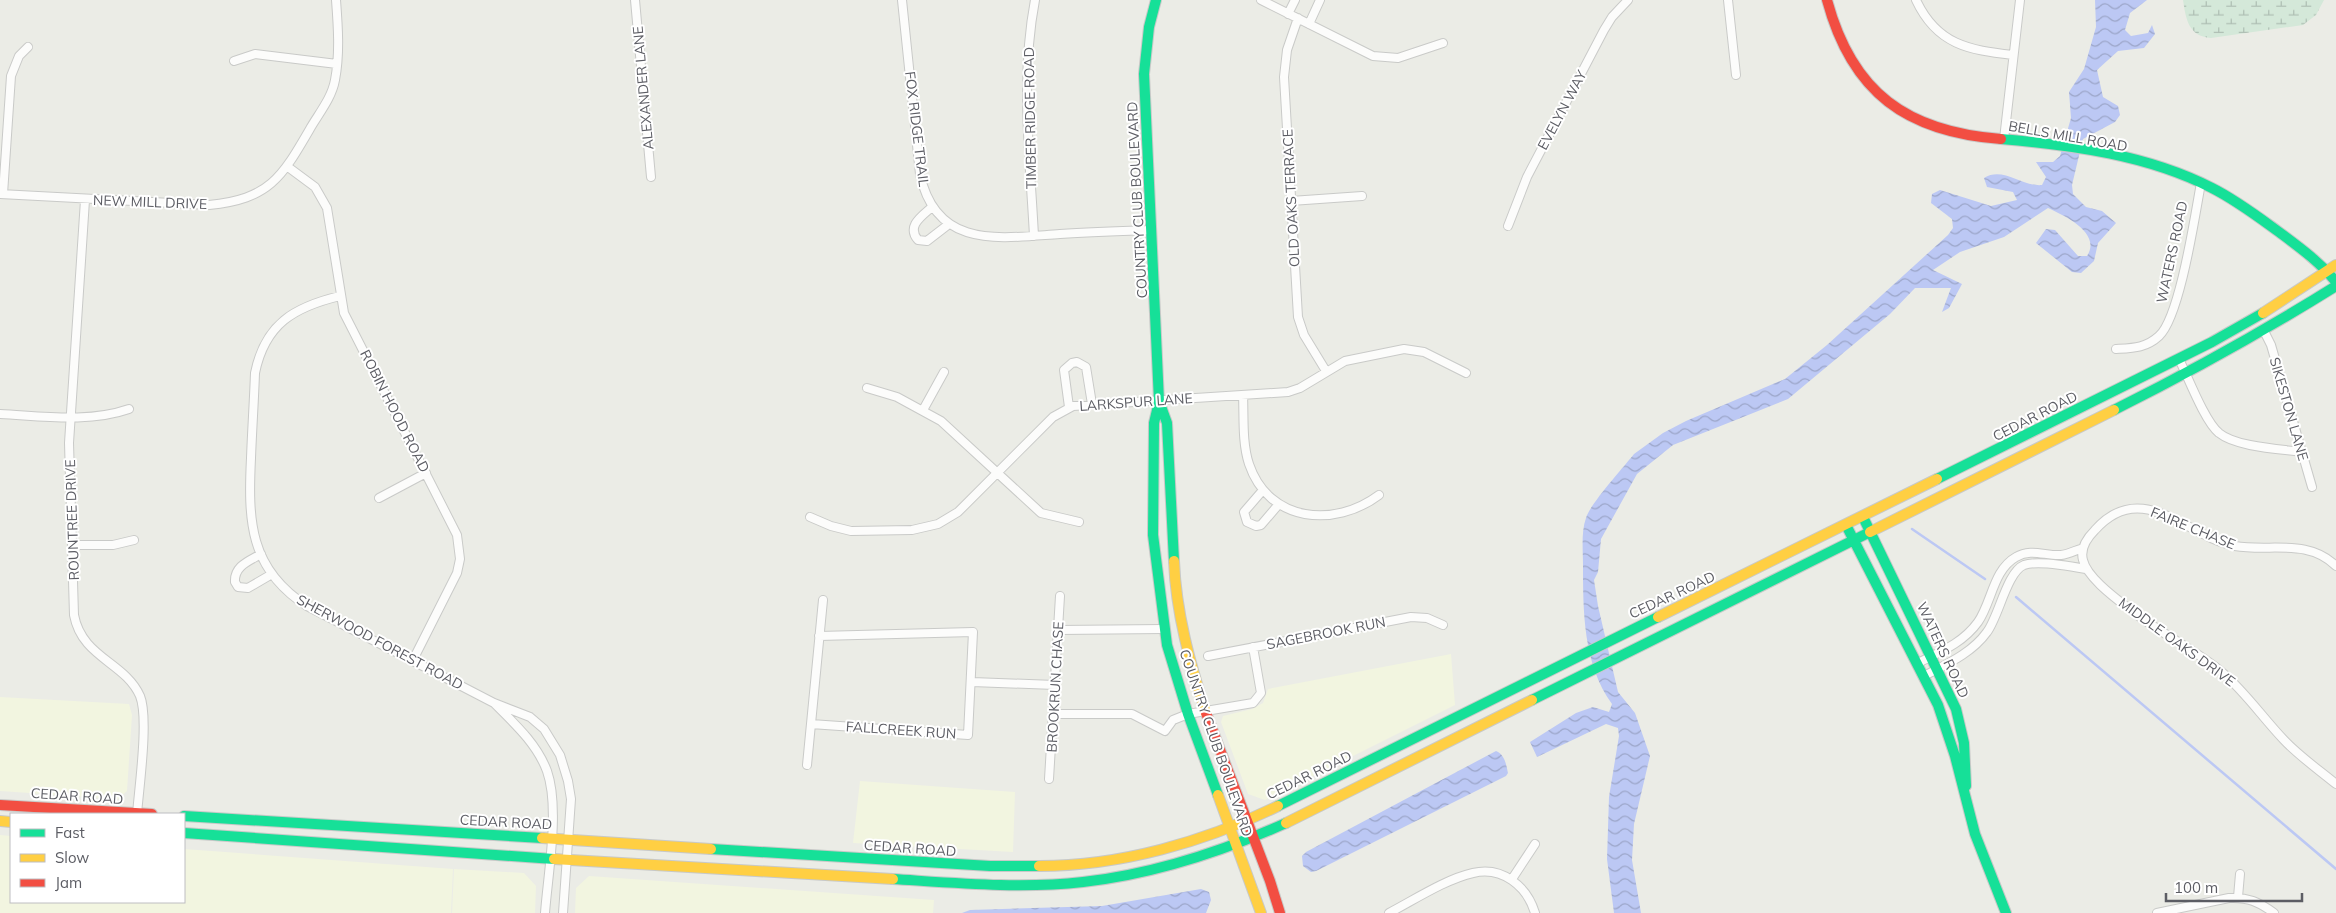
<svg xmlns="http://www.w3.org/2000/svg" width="2336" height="913" font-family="Mulish,sans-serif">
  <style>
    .commercial { fill: #f2f5e0 }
    .wetland { fill: url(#wetland-marsh) }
    .water { fill: url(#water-waves) }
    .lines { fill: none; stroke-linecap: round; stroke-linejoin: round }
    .stream { stroke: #bcc8f4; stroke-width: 2.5 }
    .street-casing { stroke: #c9cac8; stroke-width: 10 }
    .fast-casing { stroke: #c8c9c8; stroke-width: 12 }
    .slow-casing { stroke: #c8c9c8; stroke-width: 12 }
    .jam-casing { stroke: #c8c9c8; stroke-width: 12 }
    .street { stroke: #fcfcfb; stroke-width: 8 }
    .fast { stroke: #16e098; stroke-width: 10 }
    .slow { stroke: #ffcf43; stroke-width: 10 }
    .jam { stroke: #f24e42; stroke-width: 10 }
    .labels { text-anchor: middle; stroke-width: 4; stroke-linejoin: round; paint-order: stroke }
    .street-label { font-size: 14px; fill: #5c5d64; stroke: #fff }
  </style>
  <defs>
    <pattern id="wetland-marsh" width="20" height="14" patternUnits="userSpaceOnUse" patternTransform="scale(1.25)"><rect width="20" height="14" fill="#d4e8d9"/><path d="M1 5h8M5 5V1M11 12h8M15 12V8" fill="none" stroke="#afbfb4"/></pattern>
    <pattern id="water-waves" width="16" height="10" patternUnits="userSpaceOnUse" patternTransform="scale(1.25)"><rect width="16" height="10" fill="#bcc8f4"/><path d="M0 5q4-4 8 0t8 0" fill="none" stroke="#9ca6c9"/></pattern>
  </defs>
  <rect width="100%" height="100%" fill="#ebece6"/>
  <path class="commercial" d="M1451 654 1455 705 1265 800 1248 794 1221 722 1223 716 1252 709 1263 703 1268 689Z
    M0 697 129 704 132 715 127 791 118 799 0 791Z
    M860 781 1015 792 1013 852 853 843Z
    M0 835 11 836V902H184V849L453 869 451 913H0Z
    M454 869 524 873 536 886 535 913H452Z
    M589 876 934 900 933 913H575L576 888Z"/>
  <path class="wetland" d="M2183 0H2324L2316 15 2303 25 2211 38C2188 36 2186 19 2183 0Z"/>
  <path class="water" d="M2095 0H2147L2130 13 2125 30 2131 36 2148 33 2152 25 2155 34 2144 48 2118 51 2097 70 2103 97 2118 106 2120 115 2115 122 2083 139 2072 185 2073 194 2086 207 2102 211 2116 223 2098 243 2094 261 2081 273 2072 272 2036 243 2046 229 2055 230 2078 256H2087C2102 233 2065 216 2048 208L2004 237 1960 252 1933 270 1962 284 1949 308 1942 312 1951 288H1915L1890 314 1788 399 1673 445 1637 474 1601 539 1598 572 1594 580 1598 606 1618 692 1635 713 1650 756 1634 824 1632 860 1641 913H1614L1607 859 1609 797 1619 736 1618 728 1606 724 1537 757 1530 742 1576 713 1593 707 1609 712 1612 704C1583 664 1583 611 1583 564 1583 550 1581 532 1586 518 1590 504 1623 468 1634 454L1663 433 1686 421 1785 379 1827 345 1948 235 1953 228 1952 219 1931 203 1932 194 1940 190 1991 206 2017 200 2013 192 1987 187 1984 178C2003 166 2022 187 2042 185L2046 177 2036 162H2053L2060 156 2071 118 2069 92 2084 69 2096 27Z
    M1496 751C1505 755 1506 764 1508 773L1506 776 1316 871 1311 872 1303 866 1302 856 1306 852Z
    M1201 889 1209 892 1211 900 1206 913H962L970 910 1102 906Z"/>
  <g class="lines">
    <path class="stream" d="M1912 529 1985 579
      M2016 597 2336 869"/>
    <g class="street-casing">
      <path id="street" d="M635 0 651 177
        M902 0 920 174C936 250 1000 238 1060 234 1090 232 1121 231 1152 230
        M1261 0 1373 56 1398 58 1443 43
        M1728 0 1736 75
        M1916 0C1937 45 1969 50 2013 55
        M1288 14 1295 0
        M1298 18 1287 50 1284 77 1298 317 1304 335 1326 371
        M1309 24 1320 0
        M234 61 255 54 337 64
        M2004 139 2020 0
        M288 167 315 187 327 208 344 313 457 535 460 559 457 573 413 660
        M0 194 209 205C270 199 282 177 311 127 320 112 332 97 335 80 340 54 338 26 336 0
        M3 194 11 76 19 56 28 47
        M85 200 69 443 74 615C82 658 125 662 140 696 149 718 139 788 137 814
        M1291 201 1362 196
        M932 207C922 216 906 226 918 240L927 241 949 224
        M1508 226 1527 177 1604 30 1612 17 1628 0
        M1034 236C1030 158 1020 78 1035 0
        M340 296C294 307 265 324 255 373 254 402 252 430 251 458 248 520 249 569 307 606L494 703 530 717 544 729 560 755 568 781 571 799 563 913
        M2264 331 2271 345 2312 487
        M2116 349C2133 348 2146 348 2159 336 2180 317 2195 215 2201 183
        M2179 359C2188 377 2205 422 2219 433 2236 447 2280 449 2302 452
        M867 388 897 397 941 421 1041 513 1079 522
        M1243 395C1244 417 1242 443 1249 464 1269 523 1335 528 1379 495
        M1069 407 1064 370 1072 363 1077 362 1086 367 1092 404
        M923 410 944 372
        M0 414C42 416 89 423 129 409
        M1263 490 1244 512 1247 522 1256 526 1261 525 1279 504
        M379 498 426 473
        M810 517 831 526 851 531 912 530 938 524 958 512 1053 417 1073 406 1288 392 1300 388 1345 361 1404 349 1424 352 1466 373
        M73 545H113L134 540
        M261 554C249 561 234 566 235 582L238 587 248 588 272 574
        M2336 566C2308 538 2270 552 2235 546 2187 537 2142 477 2095 530 2087 538 2080 549 2083 560 2087 578 2118 600 2132 611 2161 634 2195 649 2223 673 2246 693 2263 718 2284 740 2299 756 2319 770 2336 784
        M1058 630 1164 629
        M1208 656 1411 617 1427 618 1443 625
        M1918 663C1940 652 1963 643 1978 622 1992 602 1993 570 2016 557 2031 548 2045 556 2061 555 2069 554 2076 550 2083 548
        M1924 676C1947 664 1972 653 1987 632 1999 616 2007 572 2024 565 2038 560 2070 566 2086 569
        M972 682 1055 685
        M495 704C515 724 537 744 547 771 560 808 548 873 545 913
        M1053 714H1132L1165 731 1173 720 1188 714 1253 703 1261 693 1253 647
        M811 724 968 735 973 632 819 636
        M807 765 823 600
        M1049 779 1060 596
        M1512 879 1535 844
        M2238 897 2240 874
        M1389 913C1414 900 1446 879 1473 873 1502 866 1527 886 1535 913
        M2157 913 2229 898C2248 897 2259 902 2274 913"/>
    </g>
    <g class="fast-casing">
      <path id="fast" d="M1156 0 1149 27 1144 74 1159 401 1167 423 1174 561
        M2001 139C2072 145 2148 155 2212 188 2236 200 2257 216 2279 232 2299 247 2320 262 2336 282
        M1159 402 1154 423 1153 535 1167 645 1188 714 1218 795
        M2114 410C2190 372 2264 331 2336 286
        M1937 479 2212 342 2263 313
        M1863 517 1956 709 1964 743 1966 786
        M1846 525 1938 705 1955 756 1975 834 2006 913
        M1532 700 1870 532
        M1278 806 1658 617
        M184 816 542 838
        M184 833 554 859
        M711 849 990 866H1039
        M893 879C956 883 1020 889 1083 882 1154 874 1221 852 1286 823"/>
    </g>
    <g class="slow-casing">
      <path id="slow" d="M2263 313 2336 265
        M1870 532 2114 410
        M1174 561C1176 613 1190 663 1206 713
        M1658 617 1937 479
        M1218 795 1261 913
        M0 821 11 822
        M1286 823 1532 700
        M542 838 711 849
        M554 859 893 879
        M1039 866C1120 866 1205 842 1278 806"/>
    </g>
    <g class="jam-casing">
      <path id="jam" d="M1827 0C1852 93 1907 132 2001 139
        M1206 713 1270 881 1280 913
        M0 805 152 814"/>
    </g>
    <use href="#street" class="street"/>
    <use href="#fast" class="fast"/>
    <use href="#slow" class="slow"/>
    <use href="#jam" class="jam"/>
  </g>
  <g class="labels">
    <g class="street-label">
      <text transform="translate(643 88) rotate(-95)" y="5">ALEXANDER LANE</text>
      <text transform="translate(1562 110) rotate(-62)" y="5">EVELYN WAY</text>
      <text transform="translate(1030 118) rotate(-91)" y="5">TIMBER RIDGE ROAD</text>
      <text transform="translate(917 129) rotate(83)" y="5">FOX RIDGE TRAIL</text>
      <text transform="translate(2068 136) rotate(10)" y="5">BELLS MILL ROAD</text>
      <text transform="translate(1291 198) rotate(-93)" y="5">OLD OAKS TERRACE</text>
      <text transform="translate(1137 200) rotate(-93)" y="5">COUNTRY CLUB BOULEVARD</text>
      <text transform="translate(150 202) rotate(2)" y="5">NEW MILL DRIVE</text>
      <text transform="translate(2172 252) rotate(-78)" y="5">WATERS ROAD</text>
      <text transform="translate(1136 402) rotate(-4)" y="5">LARKSPUR LANE</text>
      <text transform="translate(2289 409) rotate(74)" y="5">SIKESTON LANE</text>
      <text transform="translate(395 411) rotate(63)" y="5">ROBIN HOOD ROAD</text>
      <text transform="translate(2035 416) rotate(-27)" y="5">CEDAR ROAD</text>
      <text transform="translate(72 520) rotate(-92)" y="5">ROUNTREE DRIVE</text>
      <text transform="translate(2193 528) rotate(22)" y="5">FAIRE CHASE</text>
      <text transform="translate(1672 595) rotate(-25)" y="5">CEDAR ROAD</text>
      <text transform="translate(1326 633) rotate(-11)" y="5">SAGEBROOK RUN</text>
      <text transform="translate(380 642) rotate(28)" y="5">SHERWOOD FOREST ROAD</text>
      <text transform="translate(2177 642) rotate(36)" y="5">MIDDLE OAKS DRIVE</text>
      <text transform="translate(1943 650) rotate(65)" y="5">WATERS ROAD</text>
      <text transform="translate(1055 687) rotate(-87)" y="5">BROOKRUN CHASE</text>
      <text transform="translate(901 730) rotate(4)" y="5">FALLCREEK RUN</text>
      <text transform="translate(1216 743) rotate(71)" y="5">COUNTRY CLUB BOULEVARD</text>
      <text transform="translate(1309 775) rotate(-26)" y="5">CEDAR ROAD</text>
      <text transform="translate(77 796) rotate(4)" y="5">CEDAR ROAD</text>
      <text transform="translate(506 822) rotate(3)" y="5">CEDAR ROAD</text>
      <text transform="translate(910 848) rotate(4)" y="5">CEDAR ROAD</text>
    </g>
  </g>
  <rect x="10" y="813" width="175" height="90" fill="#ffffff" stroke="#bebec1"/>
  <rect x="20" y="829" width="25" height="8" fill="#16e098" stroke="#bebec1"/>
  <text x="55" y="838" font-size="15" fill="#5c5d64">Fast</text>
  <rect x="20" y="854" width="25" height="8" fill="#ffcf43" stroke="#bebec1"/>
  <text x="55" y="863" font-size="15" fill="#5c5d64">Slow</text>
  <rect x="20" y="879" width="25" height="8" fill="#f24e42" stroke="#bebec1"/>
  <text x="55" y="888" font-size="15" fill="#5c5d64">Jam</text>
  <path d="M2166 893v8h136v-8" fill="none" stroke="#5c5d64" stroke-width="2.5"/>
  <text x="2174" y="893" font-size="15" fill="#5c5d64" stroke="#ffffff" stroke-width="4" paint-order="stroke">100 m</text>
</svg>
